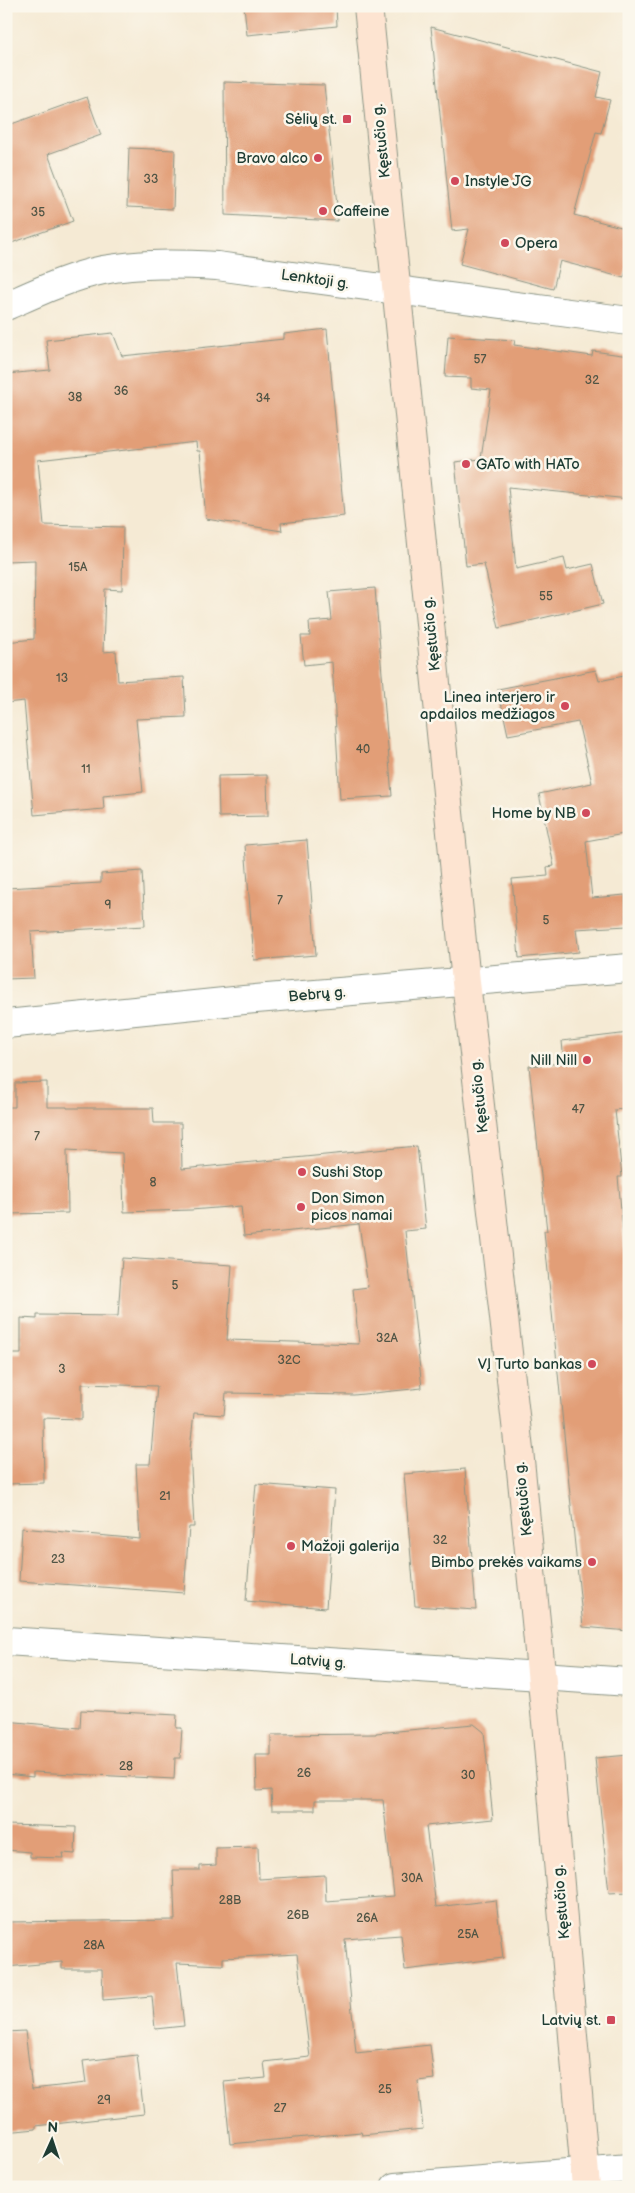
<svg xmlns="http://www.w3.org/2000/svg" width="635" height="2193" font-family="'Balsamiq Sans',sans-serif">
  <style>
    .building { fill: #e29e77 }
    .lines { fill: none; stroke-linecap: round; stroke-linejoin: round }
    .minor-casing { stroke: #8a9484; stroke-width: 30 }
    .tertiary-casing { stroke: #8a9484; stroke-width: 30 }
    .secondary-casing { stroke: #8a9484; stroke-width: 30 }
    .minor { stroke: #fff; stroke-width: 28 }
    .tertiary { stroke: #fff; stroke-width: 28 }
    .secondary { stroke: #fde4d1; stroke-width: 28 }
    .poi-dot { fill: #d1495b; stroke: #fbf7ec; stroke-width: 2 }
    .labels { text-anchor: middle; stroke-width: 5; stroke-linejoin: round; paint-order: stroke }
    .number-label { font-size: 12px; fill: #505545 }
    .poi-label { font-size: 15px; fill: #1f3d34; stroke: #fbf7ec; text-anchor: end }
    .street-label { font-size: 15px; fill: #1f3d34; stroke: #fbf7ec }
  </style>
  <rect width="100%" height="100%" fill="#fbf7ec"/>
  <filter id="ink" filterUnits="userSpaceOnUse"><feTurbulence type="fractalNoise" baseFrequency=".02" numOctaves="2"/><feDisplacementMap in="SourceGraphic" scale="10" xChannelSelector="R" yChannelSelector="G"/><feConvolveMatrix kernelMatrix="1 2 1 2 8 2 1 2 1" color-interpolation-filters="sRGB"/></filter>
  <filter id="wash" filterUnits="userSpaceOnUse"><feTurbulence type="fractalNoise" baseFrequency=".0096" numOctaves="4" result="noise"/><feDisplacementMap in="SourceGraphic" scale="20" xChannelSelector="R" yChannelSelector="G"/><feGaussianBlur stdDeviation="1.12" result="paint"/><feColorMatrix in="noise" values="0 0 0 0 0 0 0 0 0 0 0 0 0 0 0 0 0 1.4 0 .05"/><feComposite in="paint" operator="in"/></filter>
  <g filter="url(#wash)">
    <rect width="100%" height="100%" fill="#f5ead4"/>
    <g id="blocks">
      <path class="building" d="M244 6H336L337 26 247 35Z
        M431 27 602 72 596 97 610 100 601 133 596 132 574 215 629 229V261L624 278 560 261 553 289 460 264 469 229 452 231Z
        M224 82 324 85 337 205V221L225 215Z
        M87 97 101 135 48 154 73 221 6 245V126Z
        M129 148 175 150 173 209 127 207Z
        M327 329 344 516 281 523 282 531 206 519 200 451H197L196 442 38 460 44 525 123 527 122 590 105 589 103 652 116 651 118 681 184 677 186 717 136 719 143 792 103 796 104 809 34 815 24 701 6 703V642L34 639 35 560 6 561V374L50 370 46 340 113 333 122 356 284 339V334Z
        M448 336 515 340 514 345 592 356 593 351 629 356V499L508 487 516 569 564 558 567 570 593 564 603 604 499 628 484 564 466 566 455 462 481 459 491 390 471 388V378L445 377Z
        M375 588 392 796 340 799 332 662 304 665 301 636H310L309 622 332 620 329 592Z
        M596 670 599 681 629 675V833L586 841 592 898 625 895 627 926 576 929 579 952 519 958 512 879 548 876 547 867 554 866 539 794 592 783 578 722 508 735 498 689Z
        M267 775 268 816 219 817 218 776Z
        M307 840 316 955 254 960 245 845Z
        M142 871 145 926 31 932 34 978 6 979V888L101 883V874Z
        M629 1033V1108L615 1110 622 1177H618L629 1294V1631L583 1627 544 1231H547L529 1066 564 1063 562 1041Z
        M47 1082V1107H67V1108H153L154 1123H181L182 1169 417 1146 426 1229 405 1231 422 1388 354 1395 226 1393 224 1415 194 1413 190 1449 194 1527H189L184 1593 19 1581 22 1528 140 1539 136 1464H150L157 1386 82 1384V1419L43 1418 44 1483 6 1484 8 1354H21V1318L37 1319V1315L118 1316 122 1258 232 1265 227 1340 359 1344 353 1289 368 1287 359 1224 244 1236 241 1206 191 1210 124 1212 122 1153 67 1150 68 1213 6 1214V1107H15V1083Z
        M465 1469 476 1610 415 1606 404 1474Z
        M256 1484 335 1490 326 1608 246 1601Z
        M81 1710 177 1715 176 1728H182L180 1758H175L174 1779 33 1772V1777L6 1774V1721L80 1728Z
        M474 1724 484 1732 493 1819 426 1826 436 1907 496 1900 503 1958 405 1970 401 1935 345 1939 356 2053 430 2045 434 2079 418 2081 423 2129 362 2135 361 2132 230 2144 224 2082 266 2078 264 2062 310 2057 297 1954 223 1958V1965L177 1963 184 2026 155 2029 152 1996 103 2000 102 1969H62V1962L6 1967V1922L175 1920 173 1870H200V1866L216 1865V1848L258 1847 259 1879 325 1875 326 1901 394 1896 383 1800H315V1810H272L271 1790 257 1791 256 1755H271V1735L376 1734V1733Z
        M629 1755V1892L609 1893 595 1758Z
        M6 1825 76 1827 75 1854 63 1853 64 1858 30 1857V1852L6 1850Z
        M25 2031 32 2089 86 2083 83 2061 137 2055 144 2114 36 2126V2129L6 2132V2032Z"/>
    </g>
  </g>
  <g filter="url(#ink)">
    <use href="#blocks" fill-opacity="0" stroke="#8a9484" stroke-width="1"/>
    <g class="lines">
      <g class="minor-casing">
        <path id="minor" d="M6 306C38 292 69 277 103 270 141 263 179 264 217 266L629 321
          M6 1024 244 1000 629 968
          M6 1641 541 1676
          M395 2187 629 2168"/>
      </g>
      <g class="tertiary-casing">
        <path id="tertiary" d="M541 1676 629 1682"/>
      </g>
      <g class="secondary-casing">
        <path id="secondary" d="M368 6 466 982 519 1450 546 1722 586 2187"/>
      </g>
      <use href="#minor" class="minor"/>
      <use href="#tertiary" class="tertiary"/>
      <use href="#secondary" class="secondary"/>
    </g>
  </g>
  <g class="poi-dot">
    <rect x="342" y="114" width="10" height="10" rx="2.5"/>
    <circle cx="318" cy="158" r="5"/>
    <circle cx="455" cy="181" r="5"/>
    <circle cx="323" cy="211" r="5"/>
    <circle cx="505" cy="243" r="5"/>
    <circle cx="466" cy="464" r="5"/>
    <circle cx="565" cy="706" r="5"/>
    <circle cx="586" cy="813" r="5"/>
    <circle cx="587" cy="1060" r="5"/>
    <circle cx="302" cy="1172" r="5"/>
    <circle cx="301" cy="1207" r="5"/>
    <circle cx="592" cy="1364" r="5"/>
    <circle cx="291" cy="1546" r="5"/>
    <circle cx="592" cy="1562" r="5"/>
    <rect x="606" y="2015" width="10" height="10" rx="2.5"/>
  </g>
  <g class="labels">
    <g class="number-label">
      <text x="151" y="183">33</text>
      <text x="38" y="216">35</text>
      <text x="480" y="363">57</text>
      <text x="592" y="384">32</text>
      <text x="121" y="395">36</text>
      <text x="75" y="401">38</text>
      <text x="263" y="402">34</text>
      <text x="78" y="571">15A</text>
      <text x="546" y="600">55</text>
      <text x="62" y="682">13</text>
      <text x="363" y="753">40</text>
      <text x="86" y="773">11</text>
      <text x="280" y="904">7</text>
      <text x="108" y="909">9</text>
      <text x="546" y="924">5</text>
      <text x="578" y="1113">47</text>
      <text x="37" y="1140">7</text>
      <text x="153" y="1186">8</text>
      <text x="175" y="1289">5</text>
      <text x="387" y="1342">32A</text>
      <text x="289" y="1364">32C</text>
      <text x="62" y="1373">3</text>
      <text x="165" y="1500">21</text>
      <text x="440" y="1544">32</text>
      <text x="58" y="1563">23</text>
      <text x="126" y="1770">28</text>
      <text x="304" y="1777">26</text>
      <text x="468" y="1779">30</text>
      <text x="412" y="1882">30A</text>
      <text x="230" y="1904">28B</text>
      <text x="298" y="1919">26B</text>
      <text x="367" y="1922">26A</text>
      <text x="468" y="1938">25A</text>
      <text x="94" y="1949">28A</text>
      <text x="385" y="2093">25</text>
      <text x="104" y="2104">29</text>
      <text x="280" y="2112">27</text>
    </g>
    <g class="poi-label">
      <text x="337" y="124">Sėlių st.</text>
      <text x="308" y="163">Bravo alco</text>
      <text x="465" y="186" text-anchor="start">Instyle JG</text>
      <text x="333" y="216" text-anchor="start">Caffeine</text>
      <text x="515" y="248" text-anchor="start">Opera</text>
      <text x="476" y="469" text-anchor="start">GATo with HATo</text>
      <text x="555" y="702">Linea interjero ir<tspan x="555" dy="17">apdailos medžiagos</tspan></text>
      <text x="576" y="818">Home by NB</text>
      <text x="577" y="1065">Nill Nill</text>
      <text x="312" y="1177" text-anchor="start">Sushi Stop</text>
      <text x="311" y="1203" text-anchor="start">Don Simon<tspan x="311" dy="17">picos namai</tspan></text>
      <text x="582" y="1369">VĮ Turto bankas</text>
      <text x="301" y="1551" text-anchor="start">Mažoji galerija</text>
      <text x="582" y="1567">Bimbo prekės vaikams</text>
      <text x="601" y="2025">Latvių st.</text>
    </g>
    <g class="street-label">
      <text transform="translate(381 141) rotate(-96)" y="5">Kęstučio g.</text>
      <text transform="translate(315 279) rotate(8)" y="5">Lenktoji g.</text>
      <text transform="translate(431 634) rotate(-96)" y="5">Kęstučio g.</text>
      <text transform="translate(317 994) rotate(-5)" y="5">Bebrų g.</text>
      <text transform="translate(479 1096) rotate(-96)" y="5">Kęstučio g.</text>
      <text transform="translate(523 1499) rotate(-96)" y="5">Kęstučio g.</text>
      <text transform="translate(318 1661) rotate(4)" y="5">Latvių g.</text>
      <text transform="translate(561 1902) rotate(-95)" y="5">Kęstučio g.</text>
    </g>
  </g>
  <rect width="635" height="2193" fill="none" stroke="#fbf7ec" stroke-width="25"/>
  <g transform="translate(52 2140) rotate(3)" stroke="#fbf7ec" stroke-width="4" paint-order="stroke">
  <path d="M0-4L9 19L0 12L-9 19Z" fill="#1f3d34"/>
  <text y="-8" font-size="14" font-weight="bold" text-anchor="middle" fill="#1f3d34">N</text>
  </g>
</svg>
